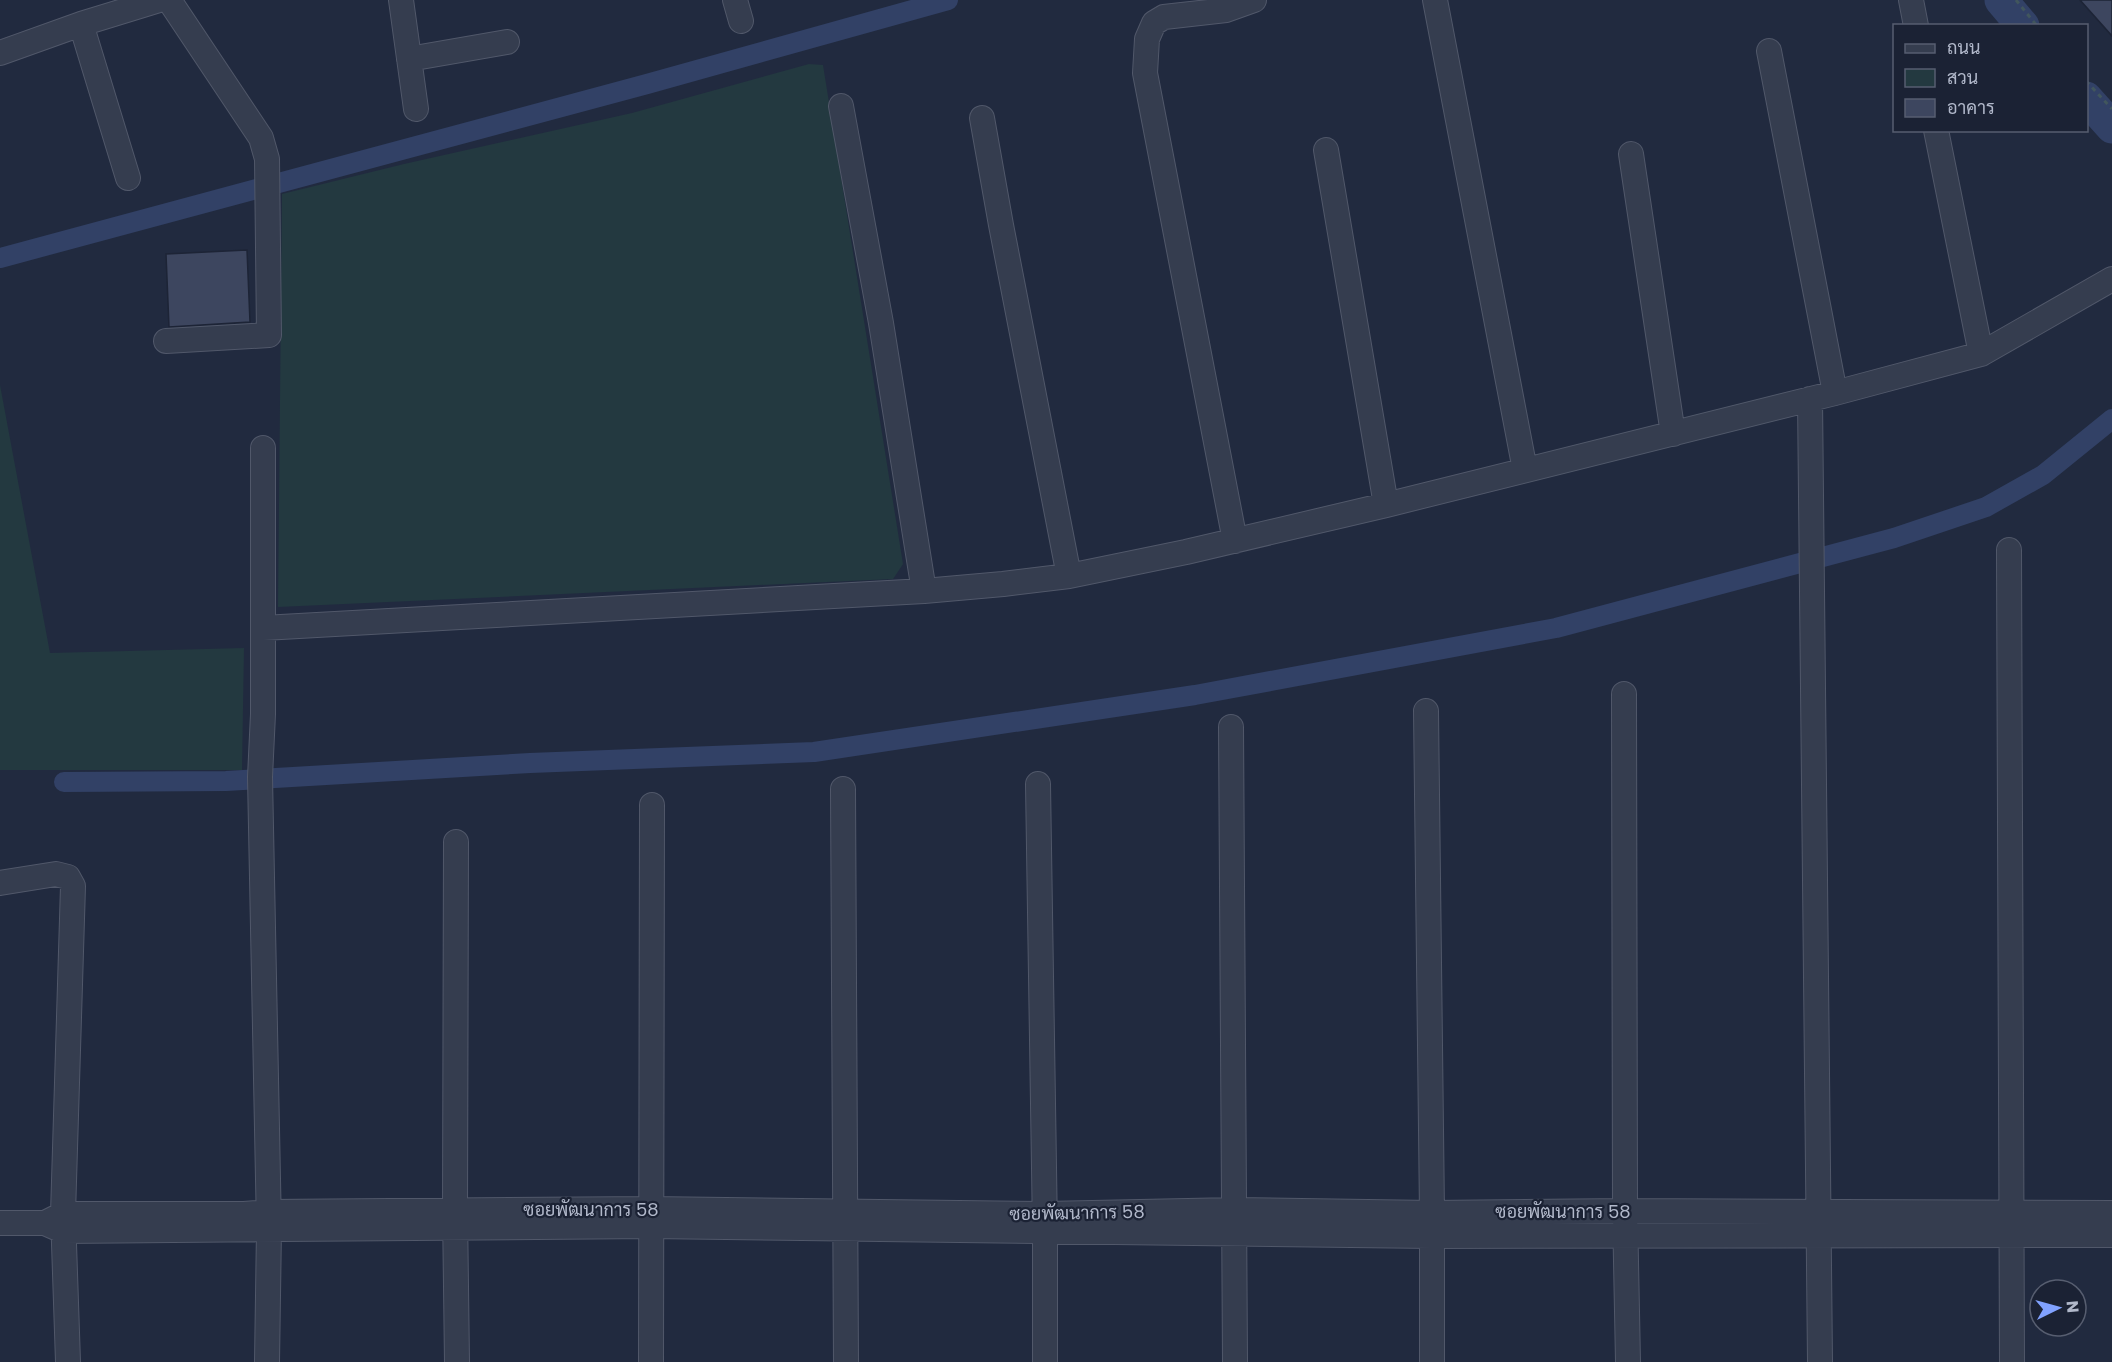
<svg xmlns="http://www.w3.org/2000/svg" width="2112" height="1362" font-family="Poppins,Sarabun,sans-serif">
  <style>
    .green { fill: #233940 }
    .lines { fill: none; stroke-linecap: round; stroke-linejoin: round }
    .canal { stroke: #324166; stroke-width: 20 }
    .river { stroke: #324166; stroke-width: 33 }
    .building { fill: #3d465f; stroke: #1d2436; stroke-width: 1.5 }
    .minor-casing { stroke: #51586a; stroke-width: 26 }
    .path { stroke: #41565d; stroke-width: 3; stroke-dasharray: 4.5 4.5; stroke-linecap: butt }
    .minor { stroke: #353d4f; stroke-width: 24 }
    .labels { text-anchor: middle; stroke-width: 4.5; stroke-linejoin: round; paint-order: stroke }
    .street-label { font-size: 18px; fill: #b1b8ca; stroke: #1b2234 }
  </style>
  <rect width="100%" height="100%" fill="#212a3f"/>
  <path class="green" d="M809 64 823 65 903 564 893 579 278 607 282 194 404 164 632 113Z
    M0 385 50 653 244 648 242 770H0Z"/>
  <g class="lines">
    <path class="canal" d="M0 258 647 84 948 0
      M64 782 226 781 530 763 814 752 1195 695 1556 628 1894 538 1986 507 2043 475 2112 419"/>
    <path class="river" d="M2001 0 2023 26
      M2086 98 2112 127"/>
  </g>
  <path class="building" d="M2080 0H2112V36Z
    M247 250 250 322 169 327 166 254Z"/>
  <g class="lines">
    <g class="minor-casing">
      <path id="minor" d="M401 0 416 109
        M735 0 741 21
        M1435 0 1525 470
        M1911 0 1916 26
        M81 24 128 178
        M1769 51 1835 393
        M0 53 81 24 159 0
        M409 59 507 42
        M841 106 881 323 924 591
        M982 118 1001 225 1069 576
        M1936 130 1981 354
        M1326 150 1386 505
        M1631 154 1673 434
        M166 341 269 335 267 159 261 138 169 0
        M1810 399 1820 1362
        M263 448V714L260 777 269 1229 267 1362
        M1235 541 1145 73 1147 39 1154 23 1164 17 1226 10 1254 0
        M2009 550 2012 1362
        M263 628 924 591 1003 584 1069 576 1186 552 1386 505 1835 393 1981 354 2112 279
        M1624 694 1625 1211 1628 1362
        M1426 711 1432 1213V1362
        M1231 727 1235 1362
        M1038 784 1045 1231V1362
        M843 789 846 1362
        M456 842 455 1211 457 1362
        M0 883 56 874 68 877 73 886 63 1214 68 1362
        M2112 1213 1625 1211 1432 1213 1235 1210 1045 1214 650 1209 269 1212 244 1214H63L45 1223 63 1231 650 1226 1432 1236 2112 1235
        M0 1223H45
        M651 1362 652 805"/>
    </g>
    <path class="path" d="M2016 0 2037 26
      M2086 81 2112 109"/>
    <use href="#minor" class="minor"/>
  </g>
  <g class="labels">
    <g class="street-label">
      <text x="591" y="1216">ซอยพัฒนาการ 58</text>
      <text x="1563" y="1218">ซอยพัฒนาการ 58</text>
      <text transform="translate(1077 1213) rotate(-1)" y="6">ซอยพัฒนาการ 58</text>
    </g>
  </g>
  <rect x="1893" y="24" width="195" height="108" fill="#1b2234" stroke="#575e70" stroke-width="1.5"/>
  <rect x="1905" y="44" width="30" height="9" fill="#353d4f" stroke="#575e70" stroke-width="1.5"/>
  <text x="1947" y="54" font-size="18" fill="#b1b8ca">ถนน</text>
  <rect x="1905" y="69" width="30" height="18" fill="#233940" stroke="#575e70" stroke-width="1.5"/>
  <text x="1947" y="84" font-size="18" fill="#b1b8ca">สวน</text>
  <rect x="1905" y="99" width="30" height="18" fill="#3d465f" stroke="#575e70" stroke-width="1.5"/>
  <text x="1947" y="114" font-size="18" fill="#b1b8ca">อาคาร</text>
  <g transform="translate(2058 1308) rotate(85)"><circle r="28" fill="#1b2234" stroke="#575e70" stroke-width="1.5"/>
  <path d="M0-4.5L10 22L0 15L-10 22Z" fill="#81a2ff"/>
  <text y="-9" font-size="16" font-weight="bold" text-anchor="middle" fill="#b1b8ca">N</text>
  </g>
</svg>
